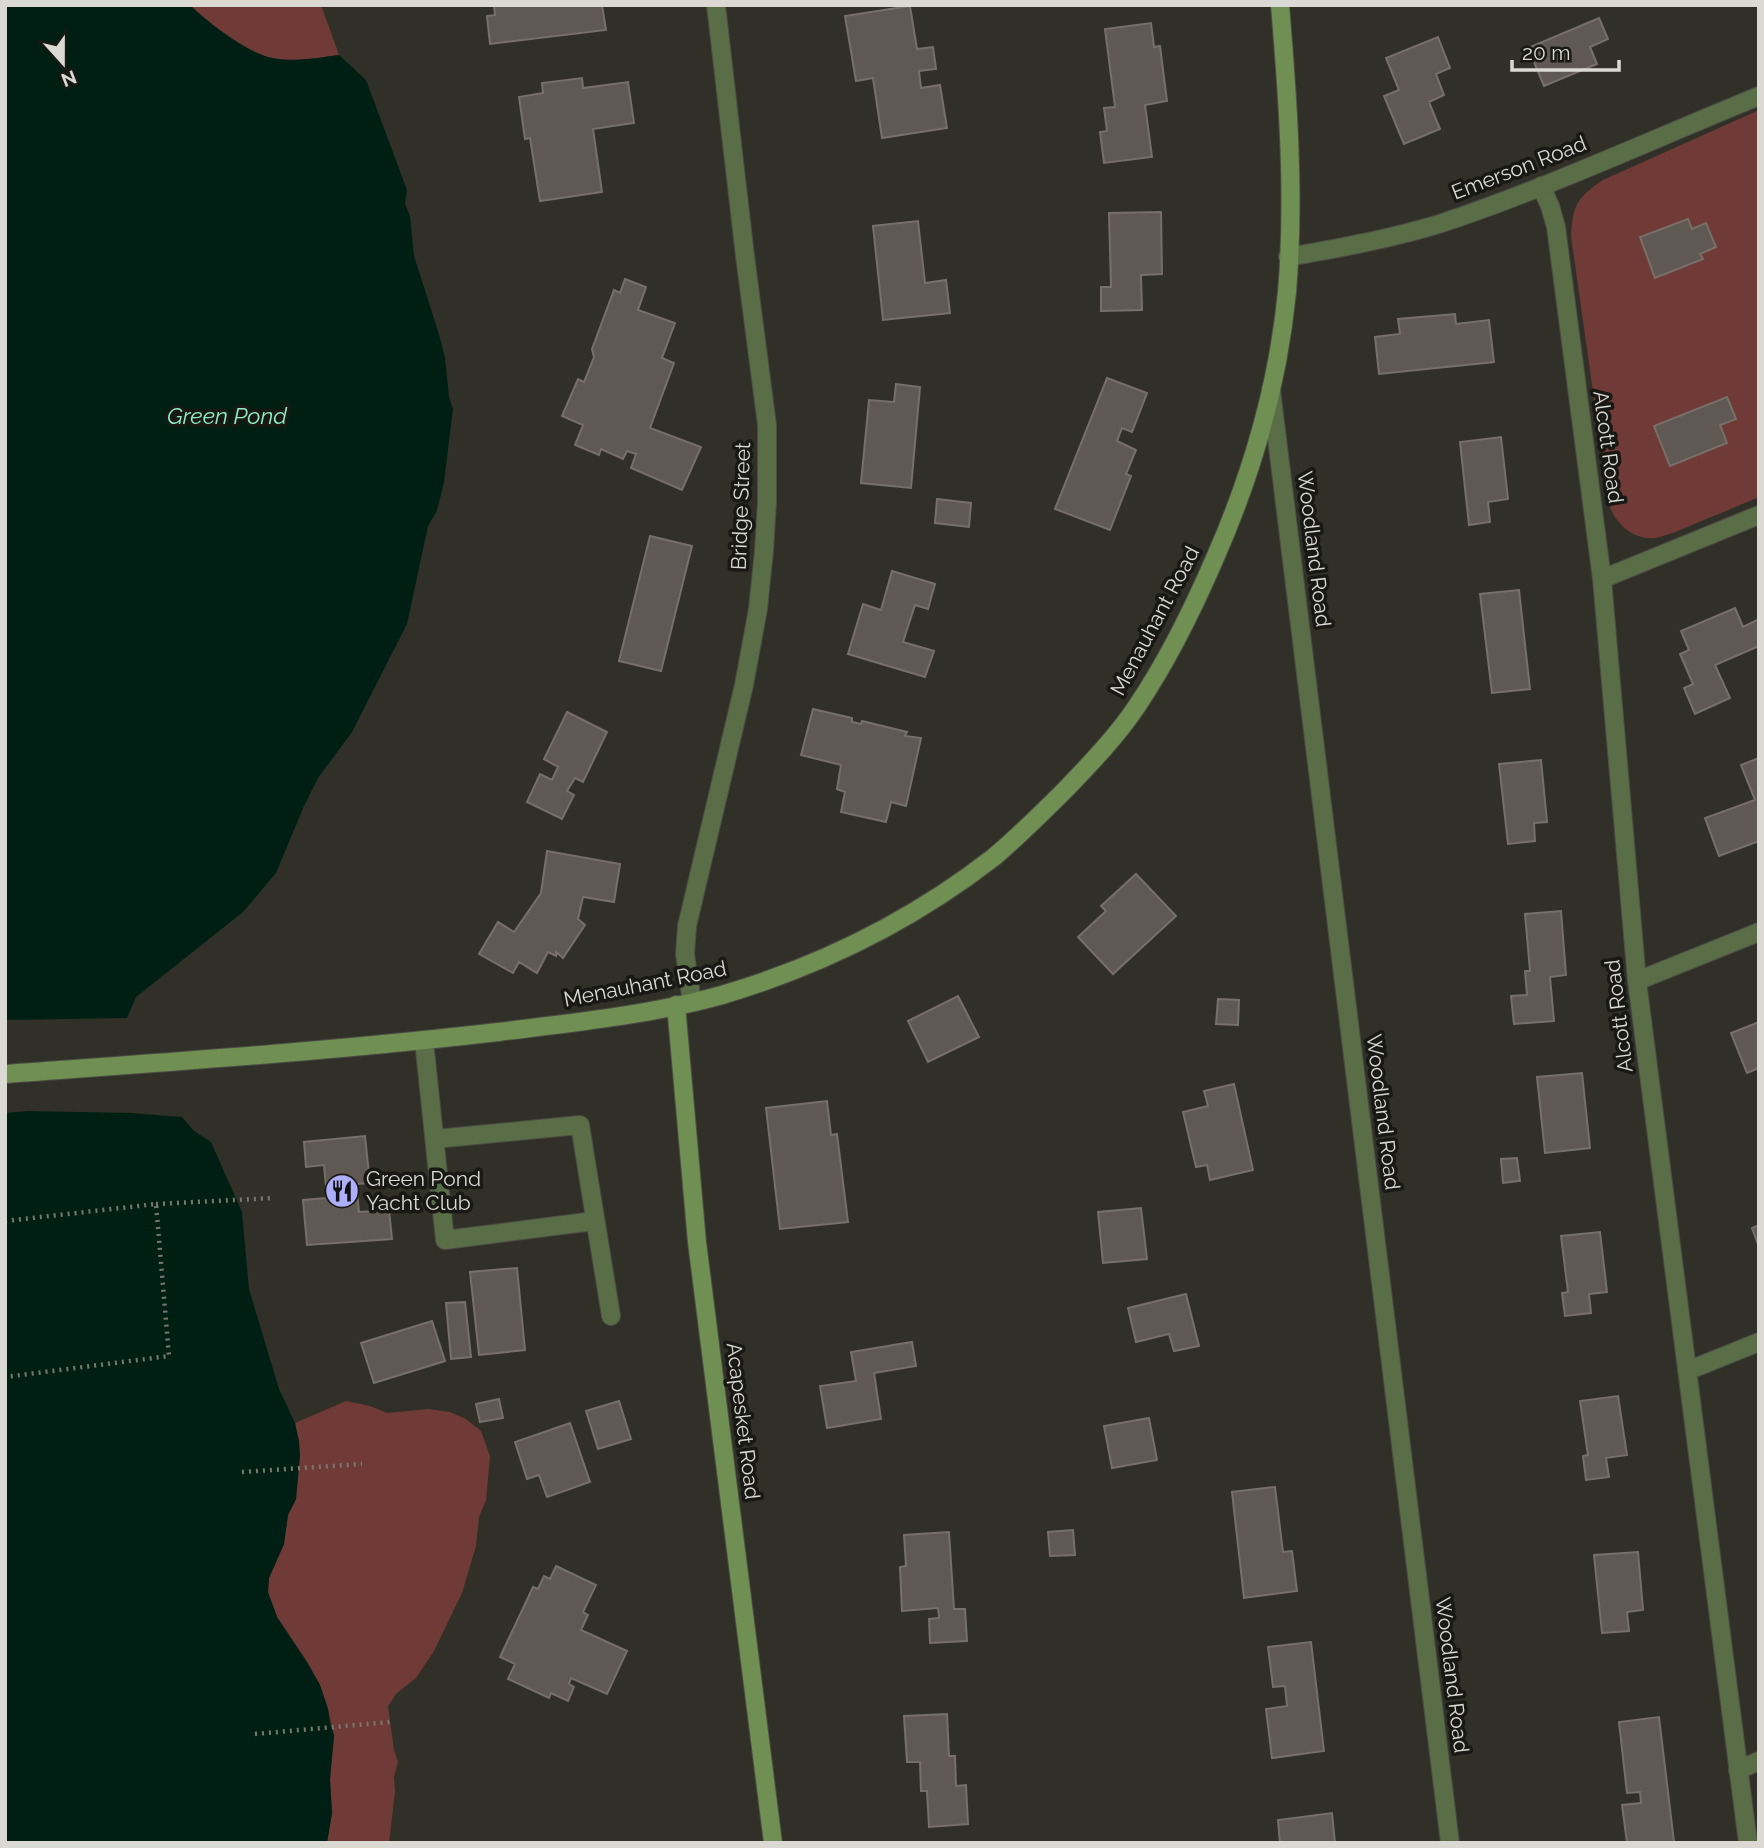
<svg xmlns="http://www.w3.org/2000/svg" width="1764" height="1848" font-family="Raleway,sans-serif">
  <style>
    .green { fill: #703b36 }
    .water { fill: #001f14 }
    .building { fill: #605953; stroke: #776f69; stroke-width: 2 }
    .lines { fill: none; stroke-linecap: round; stroke-linejoin: round }
    .service-casing { stroke: #4c4b44; stroke-width: 20 }
    .minor-casing { stroke: #4c4b44; stroke-width: 20 }
    .tertiary-casing { stroke: #4c4b44; stroke-width: 20 }
    .secondary-casing { stroke: #4c4b44; stroke-width: 20 }
    .path { stroke: #787770; stroke-width: 4.5; stroke-dasharray: 2 5; stroke-linecap: butt }
    .service { stroke: #596d47; stroke-width: 18 }
    .minor { stroke: #596d47; stroke-width: 18 }
    .tertiary { stroke: #596d47; stroke-width: 18 }
    .secondary { stroke: #708f52; stroke-width: 18 }
    .labels { text-anchor: middle; stroke-width: 7; stroke-linejoin: round; paint-order: stroke }
    .street-label { font-size: 21px; fill: #dad9d4; stroke: #181814 }
    .poi-label { font-size: 21px; fill: #dad9d4; stroke: #181814; text-anchor: start }
    .water-label { font-size: 23px; font-style: italic; fill: #8eedc5; stroke: #181814 }
  </style>
  <rect width="100%" height="100%" fill="#313028"/>
  <path class="green" d="M190 5H321L339 55C316 58 291 63 268 57 245 50 207 22 190 5Z
    M1759 110V497C1736 507 1714 516 1692 525 1680 530 1667 536 1655 538 1633 540 1616 524 1609 505L1571 236C1573 204 1577 198 1603 180Z
    M346 1401 370 1406 387 1413 428 1409 450 1412 466 1419 481 1431 490 1456 486 1500 479 1517 476 1546 462 1593 434 1651 416 1678 397 1693 388 1706 394 1750 398 1762 394 1777 395 1791 389 1843H327L332 1813 330 1779 334 1735 328 1709 320 1685 307 1662 277 1617 268 1592 269 1578 284 1544 288 1515 296 1499 300 1455 295 1423Z"/>
  <path class="water" d="M5 5H190C207 22 245 51 268 57 291 63 316 58 339 55L366 80 407 190 405 204 410 216 414 256 438 331 445 357 449 397 453 409 444 482 437 511 428 526 407 624 352 732 318 778 304 806 276 873 243 912 136 997 127 1018 5 1020Z
    M28 1111 131 1113 182 1117 194 1131 211 1142 242 1212 249 1289 279 1389 295 1423 299 1441 300 1455 296 1499 288 1515 284 1544 269 1578 268 1592 277 1617 307 1662 320 1685 328 1709 330 1723 334 1735 330 1779 332 1813 327 1843H5V1113Z"/>
  <path class="building" d="M494 5H602L606 30 490 44 487 16 495 15Z
    M910 6 917 49 933 47 936 69 919 71 921 88 940 85 947 128 882 138 873 78 856 81 845 16Z
    M1599 18 1608 39 1590 47 1597 64 1544 86 1528 48Z
    M1151 23 1154 47 1160 46 1167 101 1145 105 1152 157 1104 163 1100 132 1107 131 1104 108 1115 107 1105 29Z
    M1438 37 1450 68 1436 74 1444 95 1429 102 1440 129 1404 144 1384 96 1399 90 1386 58Z
    M582 78 583 88 628 82 634 123 593 129 602 192 540 201 530 138 525 139 519 97 543 93 542 83Z
    M1161 212 1162 274 1141 275 1142 310 1101 311V287H1111L1109 213Z
    M1688 219 1692 229 1706 223 1716 247 1700 254 1703 259 1655 278 1640 237Z
    M918 221 925 283 946 280 950 313 883 320 873 226Z
    M625 279 646 287 638 310 675 323 662 358 674 363 650 428 701 447 682 490 631 468 636 454 627 451 623 459 601 449 599 455 575 445 583 425 562 416 578 379 584 382 594 357 592 349 614 290 620 293Z
    M1455 314 1456 324 1489 320 1494 362 1379 374 1375 337 1400 334 1398 319Z
    M1107 378 1147 393 1132 432 1122 428 1117 441 1136 450 1126 474 1131 476 1110 530 1055 509Z
    M896 384 920 387 911 488 861 483 869 400 894 402Z
    M1727 397 1736 419 1720 425 1727 443 1670 466 1654 426Z
    M1501 437 1508 499 1488 502 1490 522 1469 525 1460 442Z
    M937 499 971 503 969 527 935 523Z
    M650 536 692 546 661 671 619 661Z
    M892 571 935 584 928 609 915 605 903 642 934 651 925 677 848 654 863 604 881 610Z
    M1519 590 1530 689 1492 693 1480 594Z
    M1735 608 1743 627 1759 619V646L1715 665 1730 698 1695 714 1684 688 1693 684 1680 654 1689 650 1681 631Z
    M813 709 852 718V722L861 724 862 721 907 732 905 736 921 738 906 806 891 802 886 822 841 812 845 792 837 789 841 765 801 755Z
    M567 712 607 732 583 782 575 778 567 791 574 795 562 819 527 802 540 774 552 780 558 767 544 759Z
    M1759 758V841L1719 856 1705 818 1755 800 1741 765Z
    M1541 760 1547 822 1534 823 1535 841 1508 844 1499 764Z
    M547 851 620 864 614 902 583 897 578 919 585 925 563 958 556 952V956L548 952 537 973 519 962 513 973 479 954 498 922 514 932 541 893Z
    M1136 874 1176 916 1113 974 1078 937 1106 911 1101 906Z
    M1561 911 1566 975 1550 977 1554 1021 1514 1024 1511 996 1527 995 1525 971H1530L1525 914Z
    M958 996 979 1037 928 1062 908 1021Z
    M1218 999 1239 1000 1238 1025 1216 1024Z
    M1759 1022V1068L1747 1073 1731 1033Z
    M1582 1073 1590 1148 1545 1153 1537 1077Z
    M1234 1084 1253 1170 1210 1180 1207 1165 1196 1167 1183 1112 1208 1106 1204 1091Z
    M827 1101 831 1135 837 1134 848 1222 780 1229 766 1108Z
    M365 1136 370 1183 356 1184 359 1212 389 1210 392 1239 307 1245 303 1200 327 1198 324 1165 306 1167 304 1142Z
    M1517 1158 1520 1181 1503 1183 1501 1159Z
    M1141 1208 1147 1259 1103 1263 1098 1212Z
    M1759 1225V1247L1752 1228Z
    M1600 1232 1607 1292 1589 1294 1591 1313 1565 1316 1562 1293 1568 1292 1561 1236Z
    M517 1268 525 1350 479 1355 470 1272Z
    M1186 1294 1199 1346 1174 1351 1169 1334 1136 1342 1128 1308Z
    M465 1302 471 1357 451 1359 446 1303Z
    M432 1321 445 1361 374 1383 361 1343Z
    M912 1342 916 1366 874 1373 881 1419 827 1428 820 1386 856 1381 851 1352Z
    M1618 1396 1627 1455 1606 1458 1609 1477 1586 1480 1583 1456 1588 1455 1580 1401Z
    M499 1399 503 1418 480 1422 476 1404Z
    M619 1401 631 1439 598 1449 586 1411Z
    M1149 1418 1157 1460 1112 1468 1104 1426Z
    M570 1423 590 1482 547 1497 539 1475 527 1479 515 1442Z
    M1275 1487 1283 1552 1292 1551 1297 1591 1244 1598 1232 1492Z
    M1073 1530 1075 1555 1050 1556 1048 1532Z
    M949 1532 954 1609H965L967 1641 930 1643 929 1619 939 1618 938 1608 902 1611 900 1567 906 1566 904 1535Z
    M1638 1552 1643 1610 1627 1612 1629 1631 1602 1633 1594 1555Z
    M556 1566 596 1585 583 1612 588 1615 581 1630 627 1651 607 1694 571 1678 569 1684 574 1687 568 1701 551 1693 549 1698 508 1679 515 1664 500 1657 533 1587 538 1589 544 1576 550 1579Z
    M1311 1642 1324 1751 1272 1758 1266 1709 1287 1706 1285 1686 1273 1687 1268 1647Z
    M947 1714 949 1756H955L956 1786 966 1785 968 1824 929 1827 927 1791H921L920 1762H907L904 1716Z
    M1659 1717 1674 1842 1627 1843 1622 1805 1641 1803 1640 1792 1627 1793 1619 1722Z
    M1332 1813 1335 1843H1280L1278 1820Z"/>
  <g class="lines">
    <g class="service-casing">
      <path id="service" d="M424 1041 445 1240 594 1221
        M435 1139 580 1125 611 1316"/>
    </g>
    <g class="minor-casing">
      <path id="minor" d="M1541 186 1550 206 1556 227 1602 579 1637 981 1748 1843
        M1271 390 1450 1843
        M1602 579 1759 515
        M1637 981 1759 932
        M692 1002 685 954 687 926 744 685 758 609 764 551 767 502V425L745 256 716 5
        M1687 1371 1759 1342
        M1738 1770 1759 1761"/>
    </g>
    <g class="tertiary-casing">
      <path id="tertiary" d="M1288 257C1339 248 1390 239 1439 224 1548 188 1653 139 1759 96"/>
    </g>
    <g class="secondary-casing">
      <path id="secondary" d="M676 1005 697 1242 773 1843
        M5 1074C170 1062 334 1051 498 1032 571 1023 651 1015 722 995 820 966 913 920 994 857 1019 836 1043 812 1066 789 1091 763 1117 736 1137 706 1168 660 1193 609 1215 558 1252 474 1278 384 1287 292 1295 197 1288 100 1280 5"/>
    </g>
    <path class="path" d="M156 1204 273 1198
      M5 1221 156 1204 169 1356 5 1377
      M242 1472 362 1464
      M255 1734 390 1722"/>
    <use href="#service" class="service"/>
    <use href="#minor" class="minor"/>
    <use href="#tertiary" class="tertiary"/>
    <use href="#secondary" class="secondary"/>
  </g>
  <defs>
    <g id="restaurant-disc" transform="scale(1.75)"><circle r="9.5" fill="#adaffb" stroke="#181814"/><path d="M-5-6h1v4h1v-4h1v4h1v-4h1v5L-1.5 .5V6h-2V.5L-5-1ZM5-6V6H3V1.5H1.5Q1.5-4 5-6Z" fill="#111"/></g>
  </defs>
  <g fill-rule="evenodd">
    <use href="#restaurant-disc" x="342" y="1191"/>
  </g>
  <g class="labels">
    <g class="street-label">
      <text transform="translate(1519 168) rotate(-21)" y="7">Emerson Road</text>
      <text transform="translate(1608 447) rotate(82)" y="7">Alcott Road</text>
      <text transform="translate(741 506) rotate(-88)" y="7">Bridge Street</text>
      <text transform="translate(1314 549) rotate(83)" y="7">Woodland Road</text>
      <text transform="translate(1155 621) rotate(-62)" y="7">Menauhant Road</text>
      <text transform="translate(645 984) rotate(-11)" y="7">Menauhant Road</text>
      <text transform="translate(1619 1016) rotate(-97)" y="7">Alcott Road</text>
      <text transform="translate(1383 1112) rotate(83)" y="7">Woodland Road</text>
      <text transform="translate(743 1421) rotate(83)" y="7">Acapesket Road</text>
      <text transform="translate(1452 1675) rotate(83)" y="7">Woodland Road</text>
    </g>
    <g class="poi-label">
      <text x="366" y="1186">Green Pond<tspan x="366" dy="24">Yacht Club</tspan></text>
    </g>
    <g class="water-label">
      <text x="227" y="424">Green Pond</text>
    </g>
  </g>
  <rect width="1764" height="1848" fill="none" stroke="#dad9d4" stroke-width="14"/>
  <g transform="translate(63 63) rotate(159)" stroke="#181814" stroke-width="5" paint-order="stroke">
  <path d="M0-5L12 26L0 18L-12 26Z" fill="#dad9d4"/>
  <text y="-10" font-size="19" font-weight="bold" text-anchor="middle" fill="#dad9d4">N</text>
  </g>
  <path d="M1512 60v10h107v-10" fill="none" stroke="#dad9d4" stroke-width="3.5"/>
  <text x="1522" y="60" font-size="21" fill="#dad9d4" stroke="#181814" stroke-width="5" paint-order="stroke">20 m</text>
</svg>
